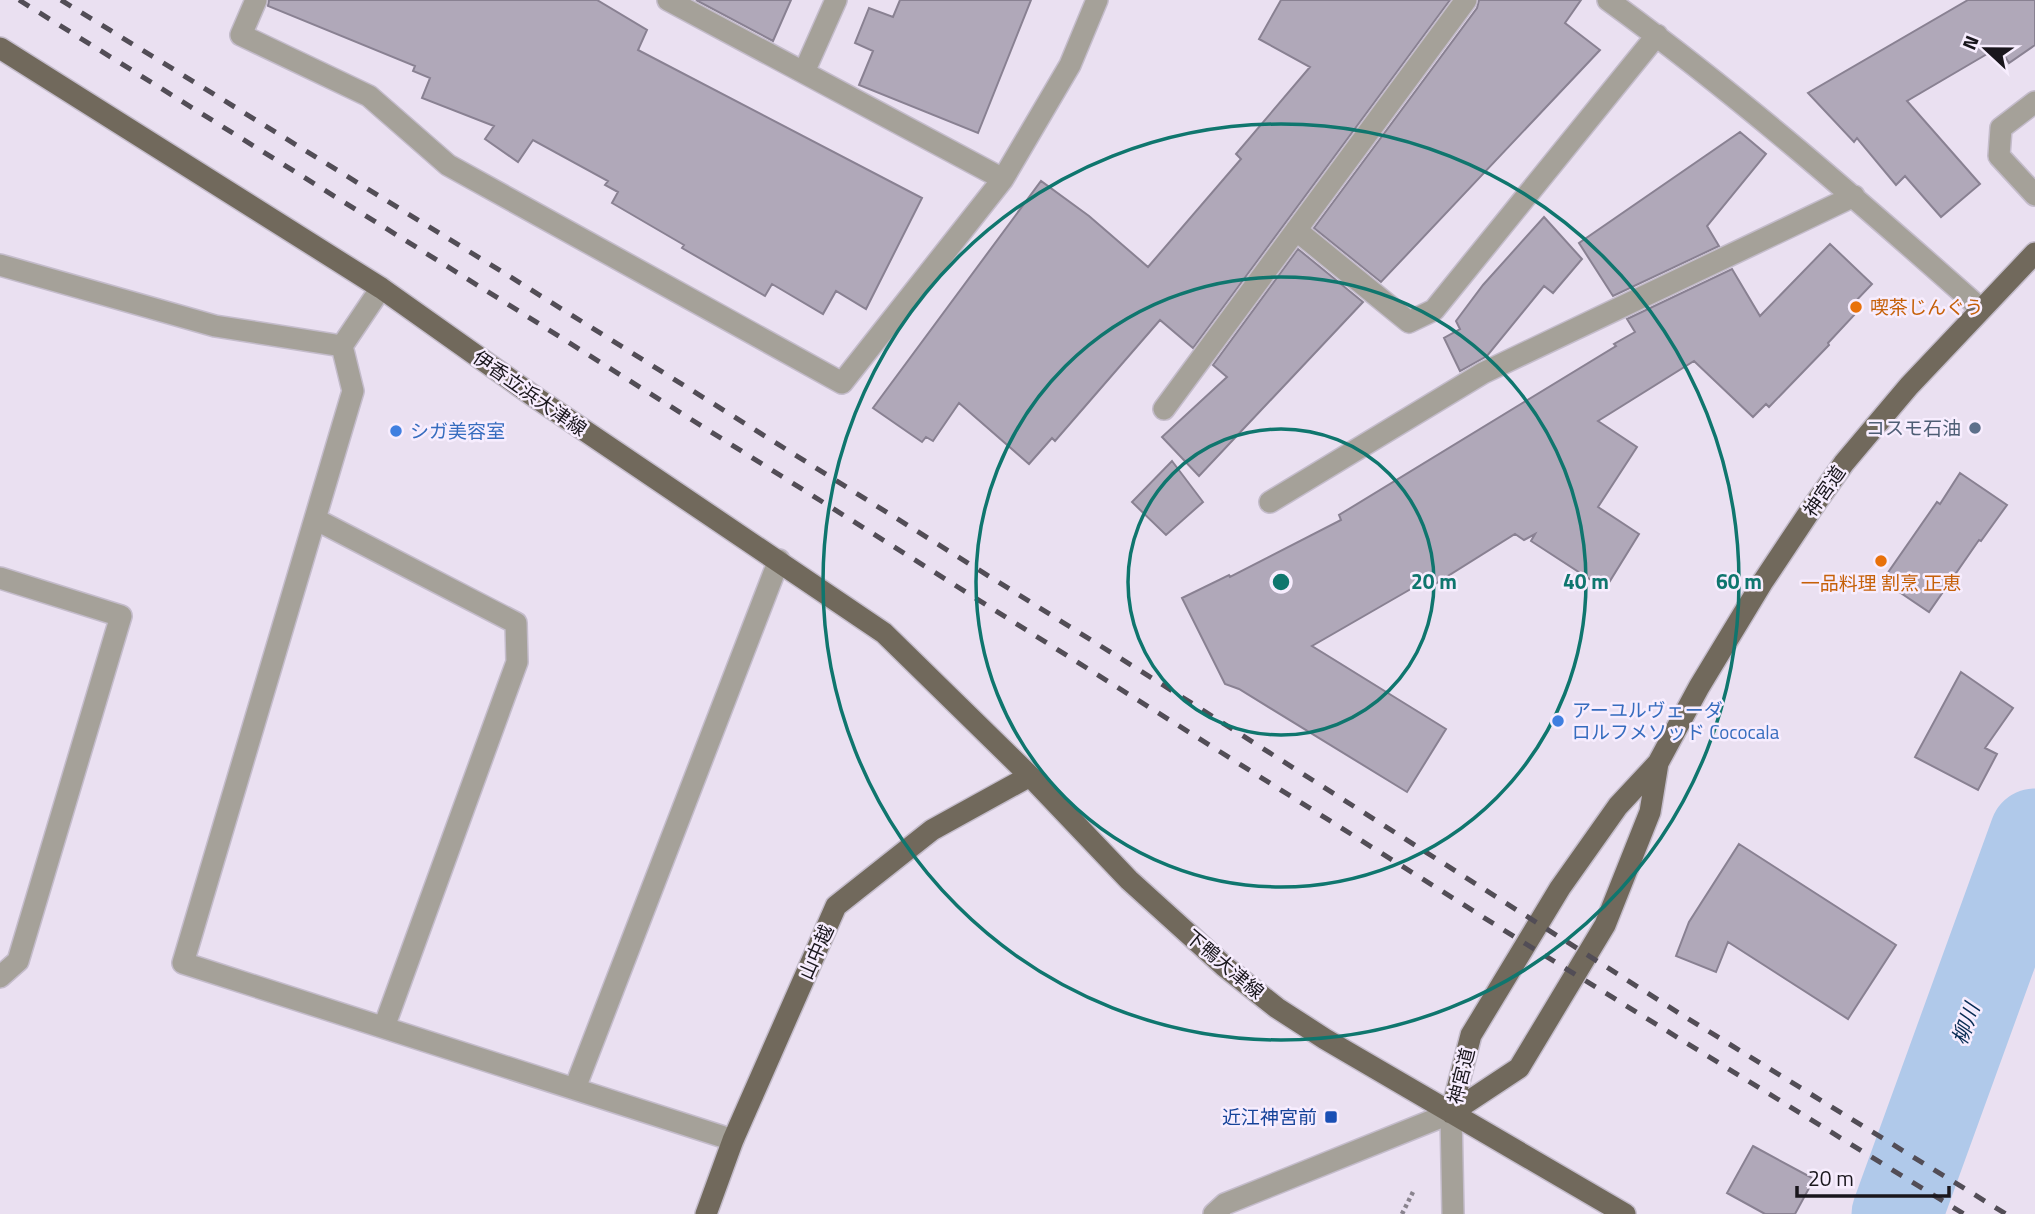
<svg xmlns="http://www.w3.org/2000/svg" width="2035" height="1214" font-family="'Titillium Web','Noto Sans JP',sans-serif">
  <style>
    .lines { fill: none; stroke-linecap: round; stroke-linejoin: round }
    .river { stroke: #b0c9ea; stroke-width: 91 }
    .building { fill: #b0a8b9; stroke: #898192; stroke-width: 2 }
    .minor-casing { stroke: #c4bccb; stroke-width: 24 }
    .major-casing { stroke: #c4bccb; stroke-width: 24 }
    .path { stroke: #89838e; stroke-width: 4.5; stroke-dasharray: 3.5 3.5; stroke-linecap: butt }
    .minor { stroke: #a5a199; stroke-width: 21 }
    .major { stroke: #71695c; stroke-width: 21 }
    .rail { stroke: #524d56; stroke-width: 5; stroke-dasharray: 12 12; stroke-linecap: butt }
    .ring { fill: none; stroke: #0f766e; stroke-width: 3.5 }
    .food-dot { fill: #e8710a; stroke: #f7edfe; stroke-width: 2.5 }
    .service-dot { fill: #5c6f8a; stroke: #f7edfe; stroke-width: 2.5 }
    .shop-dot { fill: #3f7fe0; stroke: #f7edfe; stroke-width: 2.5 }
    .transit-dot { fill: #1a4fb4; stroke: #f7edfe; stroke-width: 2.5 }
    .labels { text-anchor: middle; stroke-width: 5; stroke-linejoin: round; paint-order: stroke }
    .food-label { font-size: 19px; fill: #c56008; stroke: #f7edfe; text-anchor: start }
    .street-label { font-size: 19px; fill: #19161c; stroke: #f7edfe }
    .service-label { font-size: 19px; fill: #4e5e75; stroke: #f7edfe; text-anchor: end }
    .shop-label { font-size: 19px; fill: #366cbe; stroke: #f7edfe; text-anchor: start }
    .transit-label { font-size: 19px; fill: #164399; stroke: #f7edfe; text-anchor: end }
    .water-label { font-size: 21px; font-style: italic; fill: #072b53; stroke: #f7edfe }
    .centre { fill: #0f766e; stroke: #f7edfe; stroke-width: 3.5 }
    .ring-label { font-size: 21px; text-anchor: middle; font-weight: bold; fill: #0f766e; stroke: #f7edfe; stroke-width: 5; stroke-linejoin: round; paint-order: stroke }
  </style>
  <rect width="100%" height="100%" fill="#eae0f1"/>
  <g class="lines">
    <path class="river" d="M1897 1214 2035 834"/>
  </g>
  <path class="building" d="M269 0H597L647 30 638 50 922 198 866 309 836 291 823 314 772 284 765 296 682 248 684 245 612 203 618 192 605 185 608 181 533 140 518 162 485 139 494 126 422 98 430 78 413 71 415 66 268 6Z
    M696 0H791L773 41Z
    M900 0H1031L978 133 859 85 873 51 855 43 869 8 893 17Z
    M1281 0H1450L1193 348 1160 320 1055 441 1052 438 1029 464 959 403 933 441 926 437 922 442 873 408 1041 181 1089 216 1148 267 1241 159 1236 154 1310 67 1259 39Z
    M1479 0H1581L1565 23 1600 50 1381 282 1314 228 1477 8Z
    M1968 0H2035V45L2009 63 1999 47 1907 101 1980 184 1941 217 1905 176 1896 185 1857 138 1854 142 1808 93Z
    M1740 132 1766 154 1707 226 1719 246 1613 296 1579 243Z
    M1544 217 1582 259 1553 293 1544 286 1487 356 1460 371 1444 338 1460 329 1456 321 1483 285Z
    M1830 244 1872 284 1850 307 1857 312 1828 343 1829 345 1769 407 1766 404 1753 417 1694 361 1598 421 1637 447 1598 507 1639 534 1605 589 1531 541 1535 534 1524 540 1515 534 1427 589 1423 582 1312 646 1446 729 1407 792 1239 689 1225 684 1182 598 1229 575 1230 577 1341 520 1339 515 1616 346 1614 344 1635 332 1627 319 1732 269 1760 316Z
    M1298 249 1363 302 1199 476 1162 437 1227 377 1213 365Z
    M1172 461 1203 502 1166 535 1132 502Z
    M1960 473 2007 505 1981 541 1979 540 1929 612 1889 585 1894 578 1887 574 1937 502 1940 504Z
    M1961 672 2013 708 1985 748 1997 754 1978 790 1915 757Z
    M1739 844 1896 945 1848 1019 1728 942 1716 972 1676 956 1689 922Z
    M1753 1146 1814 1179 1795 1214H1765L1727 1193Z"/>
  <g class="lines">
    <g class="minor-casing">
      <path id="minor" d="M256 0 241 35 369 96 448 165 842 383 1003 179
        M668 0 1003 179 1070 65 1097 0
        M1608 0C1739 95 1860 202 1981 309
        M804 72 836 0
        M2035 102 2001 128 1999 156 2035 195
        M1296 230 1409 322 1434 310 1657 35
        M0 265 215 326 342 346
        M381 288 342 346 353 391 183 963 733 1140
        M1164 409 1466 0
        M1270 502 1483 373 1854 196
        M315 519 516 623 517 662 384 1027
        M0 578 121 616 18 961 0 977
        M575 1088 779 560
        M1214 1214 1225 1204 1451 1113 1453 1214"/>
    </g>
    <g class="major-casing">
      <path id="major" d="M0 48 381 288 532 395 884 633 1030 776 1129 880 1224 966 1277 1008 1325 1039 1625 1214
        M1451 1113 1471 1035 1560 888 1618 806 1658 763 1699 687 1762 583 1810 511 1844 463 1909 386 2035 253
        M1451 1113 1519 1068 1605 925 1650 812 1658 763
        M706 1214 733 1140 836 906 932 830 1030 776"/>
    </g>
    <path class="path" d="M1402 1214 1414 1190"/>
    <use href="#minor" class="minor"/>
    <use href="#major" class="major"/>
    <path class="rail" d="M19 0 498 298 1526 944 1964 1214
      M61 0 509 276 1163 685 1682 1015 2006 1214"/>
  </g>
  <g class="ring">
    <circle cx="1281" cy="582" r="153"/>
    <circle cx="1281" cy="582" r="305"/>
    <circle cx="1281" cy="582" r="458"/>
  </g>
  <g class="food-dot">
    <circle cx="1856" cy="307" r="7"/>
    <circle cx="1881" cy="561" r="7"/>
  </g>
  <circle class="service-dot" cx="1975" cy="428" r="7"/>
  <g class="shop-dot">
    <circle cx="396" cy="431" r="7"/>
    <circle cx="1558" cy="721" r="7"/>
  </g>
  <rect class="transit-dot" x="1324" y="1110" width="14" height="14" rx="3.5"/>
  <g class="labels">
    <g class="food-label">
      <text x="1870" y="314">喫茶じんぐう</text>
      <text x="1881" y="590" text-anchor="middle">一品料理 割烹 正恵</text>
    </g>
    <g class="street-label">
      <text transform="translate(530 393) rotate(35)" y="7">伊香立浜大津線</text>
      <text transform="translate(1824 491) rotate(-55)" y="7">神宮道</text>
      <text transform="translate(816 952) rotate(-66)" y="7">山中越</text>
      <text transform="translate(1225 964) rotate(40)" y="7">下鴨大津線</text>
      <text transform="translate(1461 1076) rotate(-76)" y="7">神宮道</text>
    </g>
    <g class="service-label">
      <text x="1961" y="435">コスモ石油</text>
    </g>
    <g class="shop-label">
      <text x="410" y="438">シガ美容室</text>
      <text x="1572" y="717">アーユルヴェーダ<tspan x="1572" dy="22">ロルフメソッド Cococala</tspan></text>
    </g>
    <g class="transit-label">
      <text x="1317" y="1124">近江神宮前</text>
    </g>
    <g class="water-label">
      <text transform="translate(1966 1024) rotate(-70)" y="7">柳川</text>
    </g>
  </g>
  <circle cx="1281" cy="582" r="10" class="centre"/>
  <g class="ring-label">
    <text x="1434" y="589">20 m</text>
    <text x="1586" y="589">40 m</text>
    <text x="1739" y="589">60 m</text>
  </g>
  <g transform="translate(1986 49) rotate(292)" stroke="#f7edfe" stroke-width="5" paint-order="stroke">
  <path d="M0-5L12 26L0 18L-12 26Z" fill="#19161c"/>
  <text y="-10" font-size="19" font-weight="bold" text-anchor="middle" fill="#19161c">N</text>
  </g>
  <path d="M1797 1186v10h152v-10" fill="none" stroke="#19161c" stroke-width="3.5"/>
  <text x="1808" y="1186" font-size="21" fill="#19161c" stroke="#f7edfe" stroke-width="5" paint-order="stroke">20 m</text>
</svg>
